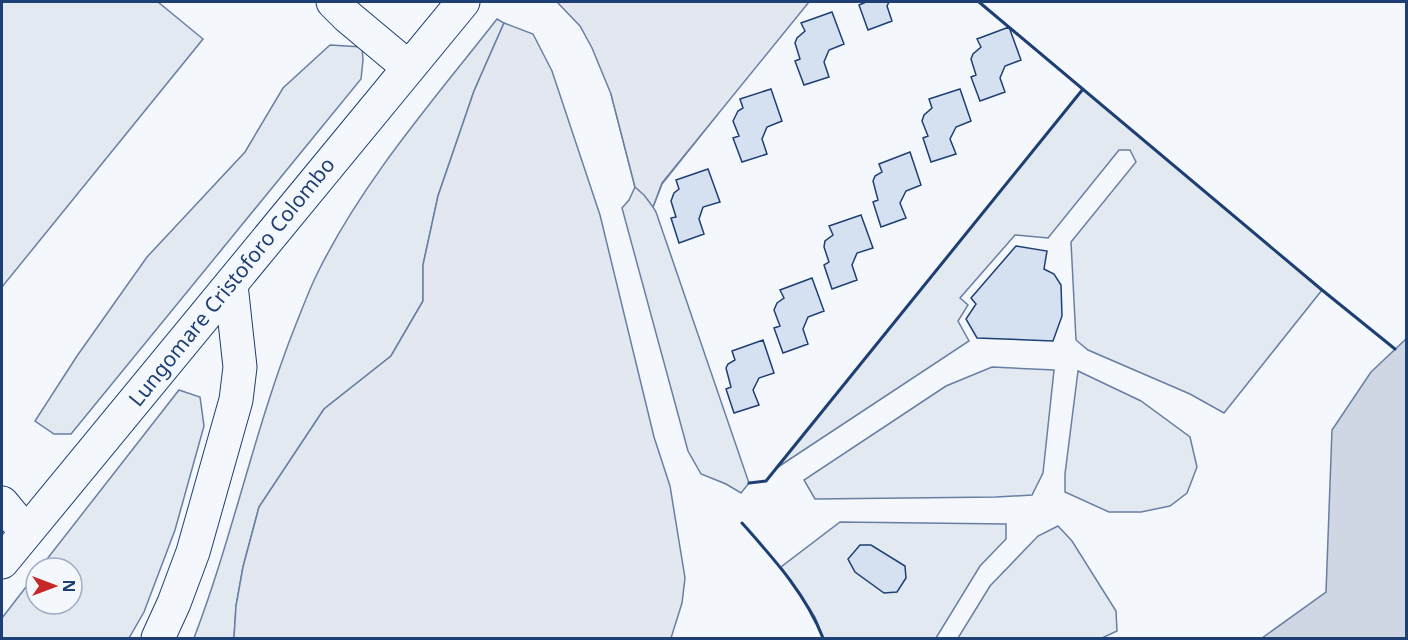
<svg xmlns="http://www.w3.org/2000/svg" width="1408" height="640" font-family="'Noto Sans',sans-serif">
  <style>
    .green { fill: #e3e9f0; stroke: #687fa3; stroke-width: 1.5 }
    .parking { fill: #e3e8f0; stroke: #687fa3; stroke-width: 1.5 }
    .water { fill: #cfd7e4; stroke: #687fa3; stroke-width: 1.5 }
    .building { fill: #d5e0f0; stroke: #1d3f73; stroke-width: 1.5 }
    .lines { fill: none; stroke-linecap: round; stroke-linejoin: round }
    .minor-casing { stroke: #1d3f73; stroke-width: 35 }
    .secondary-casing { stroke: #1d3f73; stroke-width: 35 }
    .minor { stroke: #f4f7fb; stroke-width: 33 }
    .secondary { stroke: #f4f7fb; stroke-width: 33 }
    .wall { stroke: #1d3f73; stroke-width: 3 }
    .labels { text-anchor: middle; stroke-width: 4.5; stroke-linejoin: round; paint-order: stroke }
    .street-label { font-size: 21px; fill: #1d3f73; stroke: #f4f7fb }
  </style>
  <rect width="100%" height="100%" fill="#f4f7fb"/>
  <path class="green" d="M2 2H158L203 39 2 287Z
    M497 19 504 23 474 91 438 196 423 265V301L391 356 324 409 259 507 243 567 236 606 234 638H194C233 536 255 427 296 324 303 307 309 290 317 274 363 180 433 101 497 19Z
    M330 45 362 47 363 60 361 79 71 434H54L35 421 77 356 147 257 245 152 283 88Z
    M1083 89 1322 290 1224 413 1190 394 1088 350 1076 340 1071 242 1136 162 1130 150H1119L1048 238 1015 235 960 298 968 305 958 321 969 341 775 469Z
    M611 94 717 115 662 184 653 207 656 212 749 483 741 493 726 484 701 474 688 451 622 208 629 200 635 187Z
    M992 367 1054 370 1043 473 1032 495 996 497 815 499 804 480 946 386Z
    M1078 371 1141 401 1190 437 1197 467 1187 493 1170 506 1141 512H1109L1065 492V474Z
    M179 390 200 397 204 426 175 530 144 612 129 638H2V618L36 574V604H72V568H40Z
    M840 522 1006 524V539L980 566 936 638H823L815 617 781 567Z
    M1058 526 1072 541 1116 611 1117 631 1102 638H958L990 586 1038 536Z"/>
  <path class="parking" d="M557 2H809L662 183 653 207 644 195 635 187 611 94 592 48 580 26Z
    M504 23 533 34 552 71 600 215 654 437 670 486 685 578 682 603 671 638H234L236 606 243 567 259 507 324 409 391 356 423 301V265L438 196 474 91Z"/>
  <path class="water" d="M1406 339V638H1262L1326 592 1332 430 1371 372Z"/>
  <path class="building" d="M863 2H889L887 6 892 21 868 30 859 5 864 3Z
    M832 12 844 44 829 50 824 62 829 77 804 85 795 61 800 59 795 43 797 38 805 31 801 23Z
    M1009 27 1021 60 1005 66 1000 78 1005 92 980 101 971 77 976 75 971 59 973 54 981 47 977 39Z
    M771 89 782 121 767 127 762 139 767 154 742 162 733 138 739 136 733 121 738 111 743 108 740 99Z
    M960 89 971 121 956 127 950 139 956 154 931 162 923 138 928 136 922 121 924 115 932 108 929 99Z
    M910 152 921 185 906 191 900 203 906 218 881 227 873 202 878 200 873 181 875 176 882 172 879 164Z
    M708 169 720 202 703 207 699 219 704 234 679 243 671 218 676 217 671 201 674 193 679 189 676 180Z
    M861 215 873 248 857 253 852 265 857 280 832 289 824 265 829 262 824 247 825 241 833 235 829 226Z
    M1016 246 1047 251 1044 269 1054 274 1061 285 1062 316 1053 341 977 338 966 319 976 304 971 298Z
    M812 278 824 311 808 317 803 329 808 344 783 353 774 328 780 326 774 310 777 303 784 298 780 290Z
    M763 340 774 373 759 378 753 390 759 405 734 413 726 389 731 387 726 368 728 364 735 360 732 351Z
    M860 545H871L905 566 906 578 897 592 884 593 855 572 848 559Z"/>
  <g class="lines">
    <g class="minor-casing">
      <path id="minor" d="M333 2 347 16 408 67
        M2 503 26 532
        M158 638 174 603 193 552 236 400 240 367 231 285"/>
    </g>
    <g class="secondary-casing">
      <path id="secondary" d="M2 562 463 2"/>
    </g>
    <use href="#minor" class="minor"/>
    <use href="#secondary" class="secondary"/>
    <path class="wall" d="M979 2 1322 290 1395 349
      M749 483 766 481 1083 89
      M742 523C773 558 806 594 823 638"/>
  </g>
  <g class="labels">
    <g class="street-label">
      <text transform="translate(232 282) rotate(-51)" y="7">Lungomare Cristoforo Colombo</text>
    </g>
  </g>
  <rect width="1408" height="640" fill="none" stroke="#1d3f73" stroke-width="6"/>
  <g transform="translate(54 586) rotate(90)"><circle r="28" fill="#f4f7fb" stroke="#9eadc5" stroke-width="1.5"/>
  <path d="M0-4.5L10 22L0 15L-10 22Z" fill="#c62828"/>
  <text y="-9" font-size="16" font-weight="bold" text-anchor="middle" fill="#1d3f73">N</text>
  </g>
</svg>
